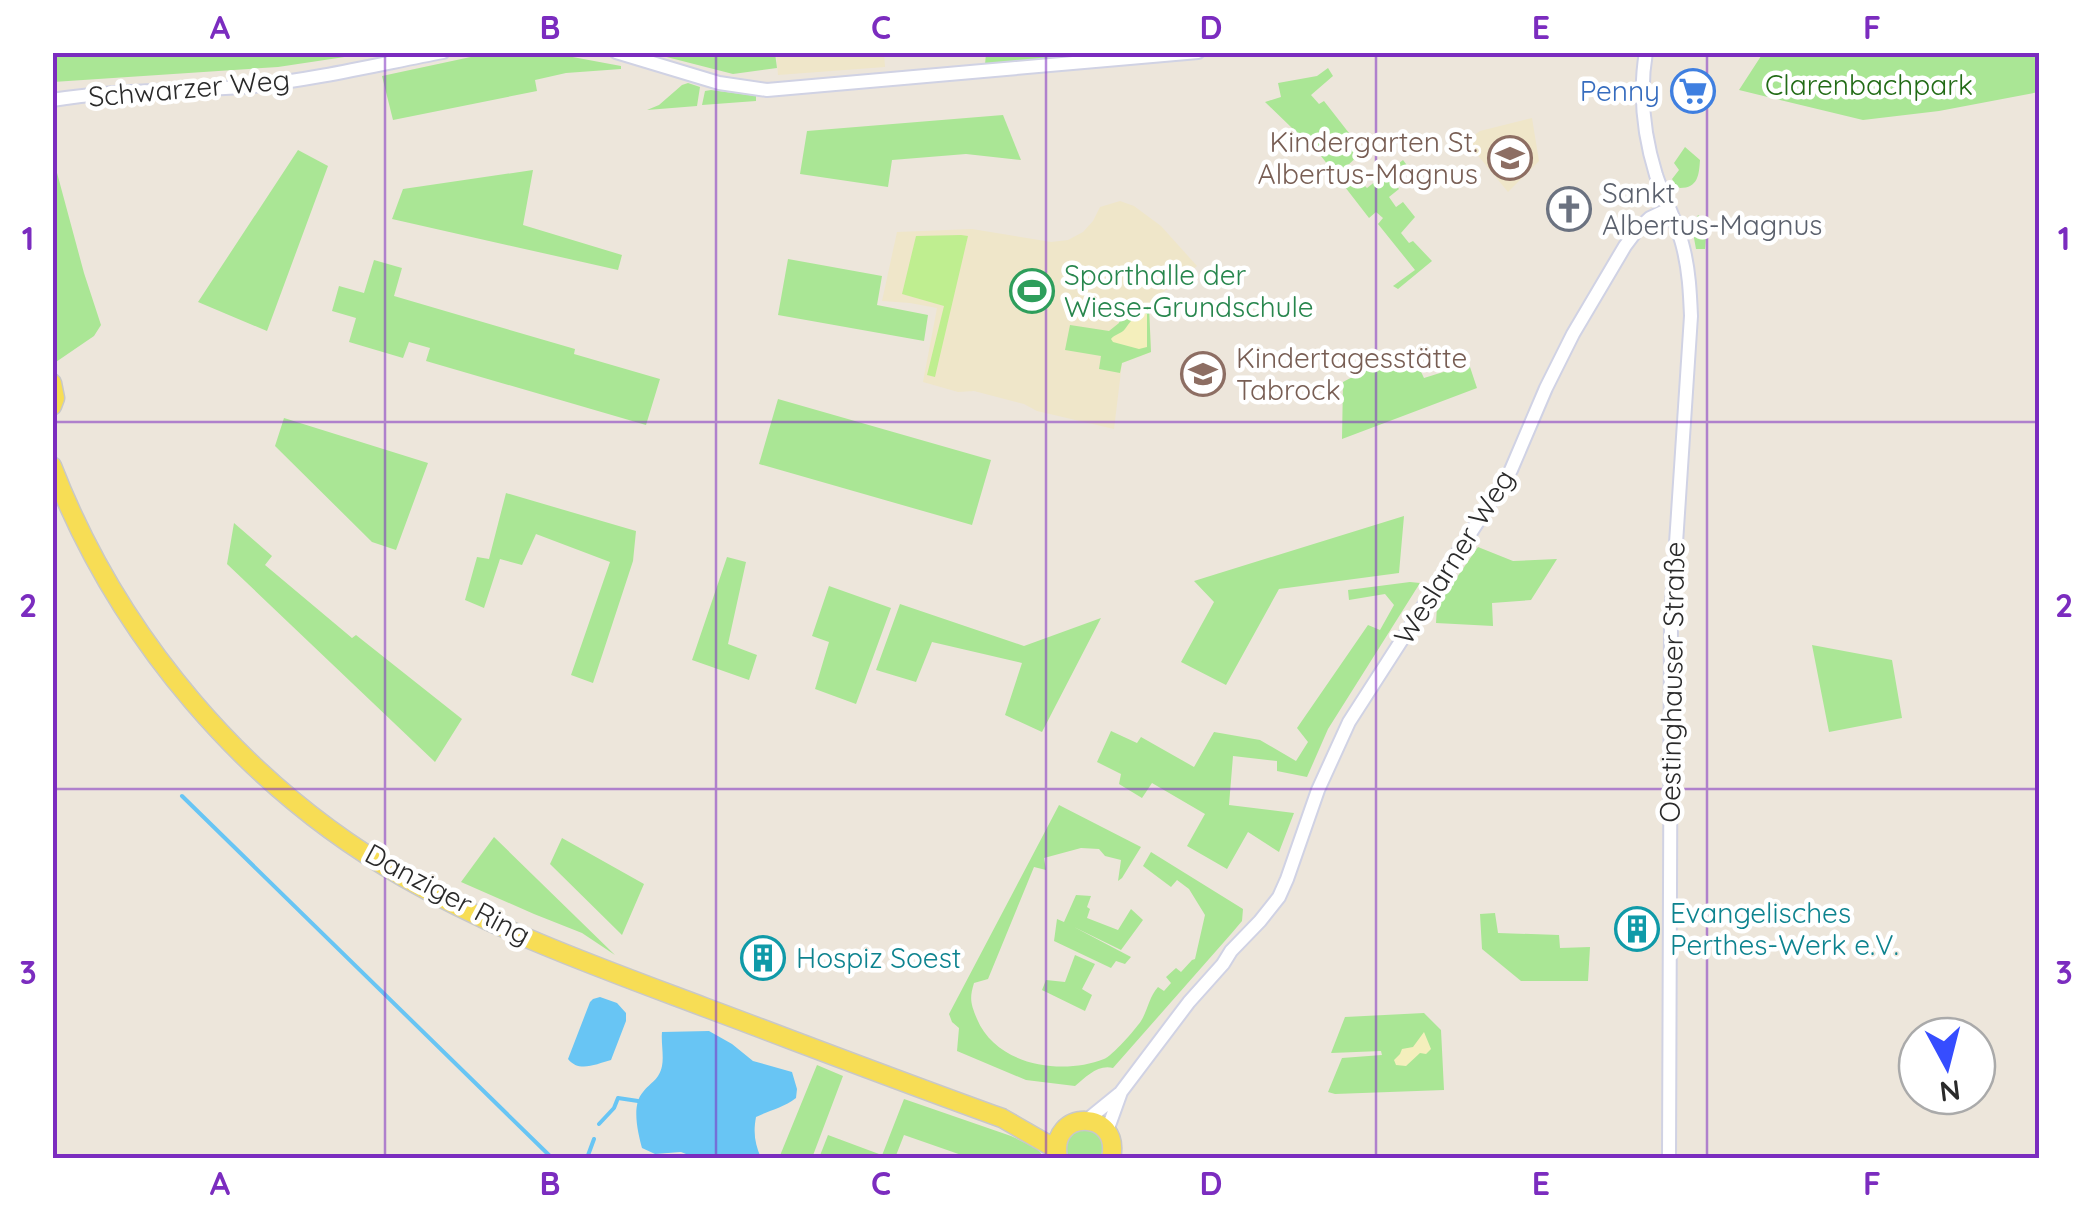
<svg xmlns="http://www.w3.org/2000/svg" width="2092" height="1211" font-family="Quicksand,sans-serif">
  <style>
    .education { fill: #efe6c9 }
    .green { fill: #aae695 }
    .sand { fill: #f4efbc }
    .pitch { fill: #bfee90 }
    .water { fill: #68c5f4 }
    .lines { fill: none; stroke-linecap: round; stroke-linejoin: round }
    .stream { stroke: #68c5f4; stroke-width: 4 }
    .minor-casing { stroke: #d0d2e4; stroke-width: 16 }
    .major-casing { stroke: #c8c8c8; stroke-width: 21 }
    .minor { stroke: #fff; stroke-width: 12 }
    .major { stroke: #f7dd55; stroke-width: 18 }
    .grid { fill: none; stroke: #7b2cbf; stroke-width: 2.5; stroke-opacity: 0.55 }
    .labels { text-anchor: middle; stroke-width: 9; stroke-linejoin: round; paint-order: stroke }
    .park-label { font-size: 28px; fill: #226b16; stroke: #fff }
    .street-label { font-size: 28px; fill: #2a2a2a; stroke: #fff }
    .shop-label { font-size: 28px; fill: #366cbe; stroke: #fff; text-anchor: end }
    .education-label { font-size: 28px; fill: #785e54; stroke: #fff; text-anchor: end }
    .worship-label { font-size: 28px; fill: #5b616d; stroke: #fff; text-anchor: start }
    .leisure-label { font-size: 28px; fill: #27864d; stroke: #fff; text-anchor: start }
    .culture-label { font-size: 28px; fill: #0d838f; stroke: #fff; text-anchor: start }
    .neatline { fill: none; stroke: #7b2cbf; stroke-width: 4 }
    .grid-label { font-size: 32px; text-anchor: middle; font-weight: bold; fill: #7b2cbf }
  </style>
  <rect width="100%" height="100%" fill="#ede6db"/>
  <path class="education" d="M776 53H884L885 67 778 75Z
    M1532 118 1539 161 1508 192 1466 141 1480 131Z
    M1120 201 1134 206 1161 226 1197 266 1149 303 1151 352 1122 363 1114 429 1037 411 1024 404 974 391 958 392 923 382 937 308 910 303 882 301 897 232 972 229 1051 242 1068 240 1083 232 1093 221 1100 207Z"/>
  <path class="green" d="M53 52H371V53L278 67 53 82Z
    M494 52 551 53 621 66V69L566 73 535 80 537 91 393 120 382 76Z
    M651 53H775L777 68 733 74Z
    M986 53H1116L985 65Z
    M1763 53H2039V92L1939 111 1863 120 1739 90Z
    M1328 68 1333 76 1311 95 1319 104 1324 101 1363 151 1346 167 1367 188 1403 160 1409 168 1394 182 1399 189 1389 197 1396 207 1403 202 1415 217 1401 233 1409 243 1413 241 1432 261 1398 289 1393 286 1415 270 1378 224 1383 218 1376 212 1369 218 1321 156 1265 102 1281 97 1278 83 1317 76Z
    M688 83 700 87 697 106 647 110 659 105 682 85Z
    M711 90 756 96V101L702 105 705 91Z
    M1003 115 1021 160 966 154 892 160 888 187 800 174 807 131Z
    M1685 147 1700 160C1699 175 1698 188 1680 188L1676 186 1672 179 1679 170 1674 163Z
    M298 150 328 166 267 331 198 302Z
    M53 158 84 273 101 325 94 336 53 364Z
    M533 170 523 225 622 255 618 270 392 219 403 189Z
    M1698 215 1707 222 1705 249H1696L1692 227Z
    M788 259 882 276 877 305 928 315 924 341 778 315Z
    M374 260 402 268 394 296 575 349 574 354 660 379 646 425 426 361 430 348 409 342 403 358 349 342 356 318 332 311 339 286 364 293Z
    M1149 307 1151 352 1122 363 1120 373 1099 369 1101 356 1065 350 1070 325 1109 331 1119 323 1123 309Z
    M1409 347 1424 378 1469 364 1477 388 1342 439 1343 382Z
    M778 399 991 460 972 525 759 464Z
    M284 418 428 463 396 550 372 542 275 446Z
    M506 493 636 531 633 561 593 683 571 675 610 562 536 534 522 565 500 559 484 608 465 600 477 557 489 559Z
    M1404 516 1399 573 1279 589 1226 685 1181 662 1214 602 1194 581Z
    M234 523 272 556 265 565 352 638 356 635 462 719 435 762 227 564Z
    M1478 547 1513 561 1557 559 1531 600 1492 603 1493 626 1436 623 1437 606Z
    M727 557 746 562 728 644 757 655 749 680 692 660Z
    M1410 582 1420 583 1328 729 1307 777 1277 771V761L1233 756 1229 805 1294 813 1279 852 1248 832 1227 869 1187 846 1205 814 1152 783 1142 798 1119 784 1121 774 1097 762 1111 731 1137 743 1141 737 1194 767 1214 732 1260 740 1296 761 1308 742 1297 728 1368 625 1380 630 1394 605 1385 594 1349 600 1348 590Z
    M829 586 891 608 856 704 815 689 829 642 812 636Z
    M900 604 1024 646 1101 618 1042 732 1005 715 1022 663 932 642 916 682 876 670Z
    M1812 645 1892 660 1902 718 1829 732Z
    M1059 805 1141 847 1122 878 1118 881 1121 860 1105 856 1099 849 1081 848 1044 858 1046 870 1034 867 988 979 974 983C969 999 971 1004 977 1019 996 1065 1061 1076 1104 1059 1112 1056 1135 1030 1141 1021 1148 1010 1149 997 1158 987L1164 991 1171 983 1166 977 1176 968 1181 972 1192 960 1195 959 1205 915 1189 889 1177 880 1171 887 1143 866 1151 852 1243 909 1242 921 1231 934 1113 1068C1098 1064 1086 1077 1075 1086L1026 1080 957 1051 959 1028 952 1022 949 1014Z
    M494 837 615 955 582 933 534 914 461 882Z
    M562 838 644 884 622 935 550 864Z
    M1076 895 1091 896 1087 907 1090 909 1087 918 1118 930 1131 909 1143 920 1121 950 1074 927 1131 957 1125 964 1116 961 1111 968 1054 941 1057 919 1064 922Z
    M1495 913 1498 933 1559 935 1560 948 1590 947 1588 981H1521L1482 949 1480 914Z
    M1075 955 1095 964 1082 989 1092 995 1085 1011 1042 990 1046 980 1065 982Z
    M1424 1013 1441 1030 1444 1090 1335 1094 1328 1092 1342 1058 1382 1055 1381 1051 1331 1053 1345 1017Z
    M817 1065 843 1076 812 1158H779Z
    M904 1099 1011 1136 1038 1149 1044 1158H970L904 1135 895 1158H881Z
    M1080 1127 1101 1133 1105 1158H1064L1063 1141Z
    M828 1135 879 1154 877 1158H819Z"/>
  <path class="sand" d="M1141 311 1147 314V347L1139 349 1113 342 1111 339C1115 334 1121 334 1125 329 1130 322 1134 317 1141 311Z
    M1424 1032 1431 1049 1426 1054 1420 1053 1406 1066 1396 1065 1394 1060 1400 1054 1402 1049 1413 1047Z"/>
  <path class="pitch" d="M961 235 968 236 935 377 927 375 944 306 902 294 916 236Z"/>
  <path class="water" d="M600 997 617 1003 626 1013V1021L611 1060C596 1064 579 1073 568 1059L590 1002 593 999Z
    M709 1031 732 1044 753 1061 792 1072 797 1089 796 1098C783 1108 770 1110 756 1117 753 1133 755 1144 761 1158H696L681 1152 655 1154 642 1148C638 1133 631 1105 643 1092 651 1082 659 1080 662 1066 664 1056 661 1043 662 1032Z"/>
  <g class="lines">
    <path class="stream" d="M182 796 552 1158
      M599 1124 614 1108 618 1098 638 1101
      M587 1158 594 1139"/>
    <g class="minor-casing">
      <path id="minor" d="M616 52 719 83 767 90 1198 52
        M1646 52C1639 93 1644 136 1656 175 1664 199 1677 222 1683 247 1689 270 1690 293 1691 316L1671 619 1669 1158
        M52 100C118 89 186 92 253 86 317 79 380 64 443 52
        M1087 1120 1119 1094
        M1107 1131 1121 1092 1189 1002 1223 964 1231 951 1260 921 1279 897 1287 879 1318 790 1349 722 1511 470 1546 388 1573 334 1625 246 1637 230 1650 218 1669 209"/>
    </g>
    <g class="major-casing">
      <path id="major" d="M52 383 55 398 52 406
        M52 466C118 637 245 787 405 878 499 932 603 969 704 1007 803 1044 902 1082 1002 1118L1056 1149
        M1058 1158C1048 1108 1122 1109 1111 1158"/>
    </g>
    <use href="#minor" class="minor"/>
    <use href="#major" class="major"/>
  </g>
  <path class="grid" d="M385 52V1158M716 52V1158M1046 52V1158M1376 52V1158M1707 52V1158M52 422H2040M52 789H2040"/>
  <defs>
    <g id="supermarket-ring" transform="scale(2.25)"><circle r="9.5" fill="#fff" stroke="#3f7fe0" stroke-width="1.5"/><path d="M-6-5.5h2.5l.6 2H6L4.5 2H-2.5L-4.4-4H-6ZM-1.5 3.2a1.3 1.3 0 1 0 .1 0ZM3 3.2a1.3 1.3 0 1 0 .1 0Z" fill="#3f7fe0"/></g>
    <g id="school-ring" transform="scale(2.25)"><circle r="9.5" fill="#fff" stroke="#8d6e63" stroke-width="1.5"/><path d="M0-5L7-2L0 1L-7-2ZM-4 1L0 2.5L4 1V4Q0 6-4 4Z" fill="#8d6e63"/></g>
    <g id="church-ring" transform="scale(2.25)"><circle r="9.5" fill="#fff" stroke="#6b7280" stroke-width="1.5"/><path d="M-1.2-6h2.4v3.5h3.3v2.4h-3.3V6h-2.4V-.1h-3.3v-2.4h3.3Z" fill="#6b7280"/></g>
    <g id="stadium-ring" transform="scale(2.25)"><circle r="9.5" fill="#fff" stroke="#2e9e5b" stroke-width="1.5"/><path d="M0-5a6.5 5 0 1 0 0 10a6.5 5 0 1 0 0-10ZM-3.5-1.8h7v3.6h-7Z" fill="#2e9e5b"/></g>
    <g id="building-ring" transform="scale(2.25)"><circle r="9.5" fill="#fff" stroke="#0f9aa8" stroke-width="1.5"/><path d="M-4-6H4V6H1V3H-1V6H-4ZM-2.5-4.3h1.7v1.8h-1.7ZM.8-4.3h1.7v1.8H.8ZM-2.5-1h1.7V.8h-1.7ZM.8-1h1.7V.8H.8Z" fill="#0f9aa8"/></g>
  </defs>
  <g fill-rule="evenodd">
    <use href="#supermarket-ring" x="1693" y="91"/>
    <use href="#school-ring" x="1510" y="158"/>
    <use href="#church-ring" x="1569" y="209"/>
    <use href="#stadium-ring" x="1032" y="291"/>
    <use href="#school-ring" x="1203" y="374"/>
    <use href="#building-ring" x="1637" y="929"/>
    <use href="#building-ring" x="763" y="958"/>
  </g>
  <g class="labels">
    <g class="park-label">
      <text x="1869" y="95">Clarenbachpark</text>
    </g>
    <g class="street-label">
      <text transform="translate(189 88) rotate(-5)" y="10">Schwarzer Weg</text>
      <text transform="translate(1454 557) rotate(-58)" y="10">Weslarner Weg</text>
      <text transform="translate(1672 682) rotate(-89)" y="10">Oestinghauser Straße</text>
      <text transform="translate(448 894) rotate(28)" y="10">Danziger Ring</text>
    </g>
    <g class="shop-label">
      <text x="1660" y="101">Penny</text>
    </g>
    <g class="education-label">
      <text x="1478" y="152">Kindergarten St.<tspan x="1478" dy="32">Albertus-Magnus</tspan></text>
      <text x="1236" y="368" text-anchor="start">Kindertagesstätte<tspan x="1236" dy="32">Tabrock</tspan></text>
    </g>
    <g class="worship-label">
      <text x="1602" y="203">Sankt<tspan x="1602" dy="32">Albertus-Magnus</tspan></text>
    </g>
    <g class="leisure-label">
      <text x="1064" y="285">Sporthalle der<tspan x="1064" dy="32">Wiese-Grundschule</tspan></text>
    </g>
    <g class="culture-label">
      <text x="1670" y="923">Evangelisches<tspan x="1670" dy="32">Perthes-Werk e.V.</tspan></text>
      <text x="796" y="968">Hospiz Soest</text>
    </g>
  </g>
  <rect width="2092" height="1211" fill="none" stroke="#ffffff" stroke-width="110"/>
  <g transform="translate(1947 1066) rotate(173)"><circle r="48" fill="#ffffff" stroke="#aaaaaa" stroke-width="2.5"/>
  <path d="M0-8L18 38L0 25L-18 38Z" fill="#364dff"/>
  <text y="-15" font-size="28" font-weight="bold" text-anchor="middle" fill="#2a2a2a">N</text>
  </g>
  <rect x="55" y="55" width="1982" height="1101" class="neatline"/>
  <g class="grid-label">
    <text x="220" y="39">A</text>
    <text x="550" y="39">B</text>
    <text x="881" y="39">C</text>
    <text x="1211" y="39">D</text>
    <text x="1541" y="39">E</text>
    <text x="1872" y="39">F</text>
    <text x="28" y="250">1</text>
    <text x="2064" y="250">1</text>
    <text x="28" y="617">2</text>
    <text x="2064" y="617">2</text>
    <text x="28" y="984">3</text>
    <text x="2064" y="984">3</text>
    <text x="220" y="1195">A</text>
    <text x="550" y="1195">B</text>
    <text x="881" y="1195">C</text>
    <text x="1211" y="1195">D</text>
    <text x="1541" y="1195">E</text>
    <text x="1872" y="1195">F</text>
  </g>
</svg>
